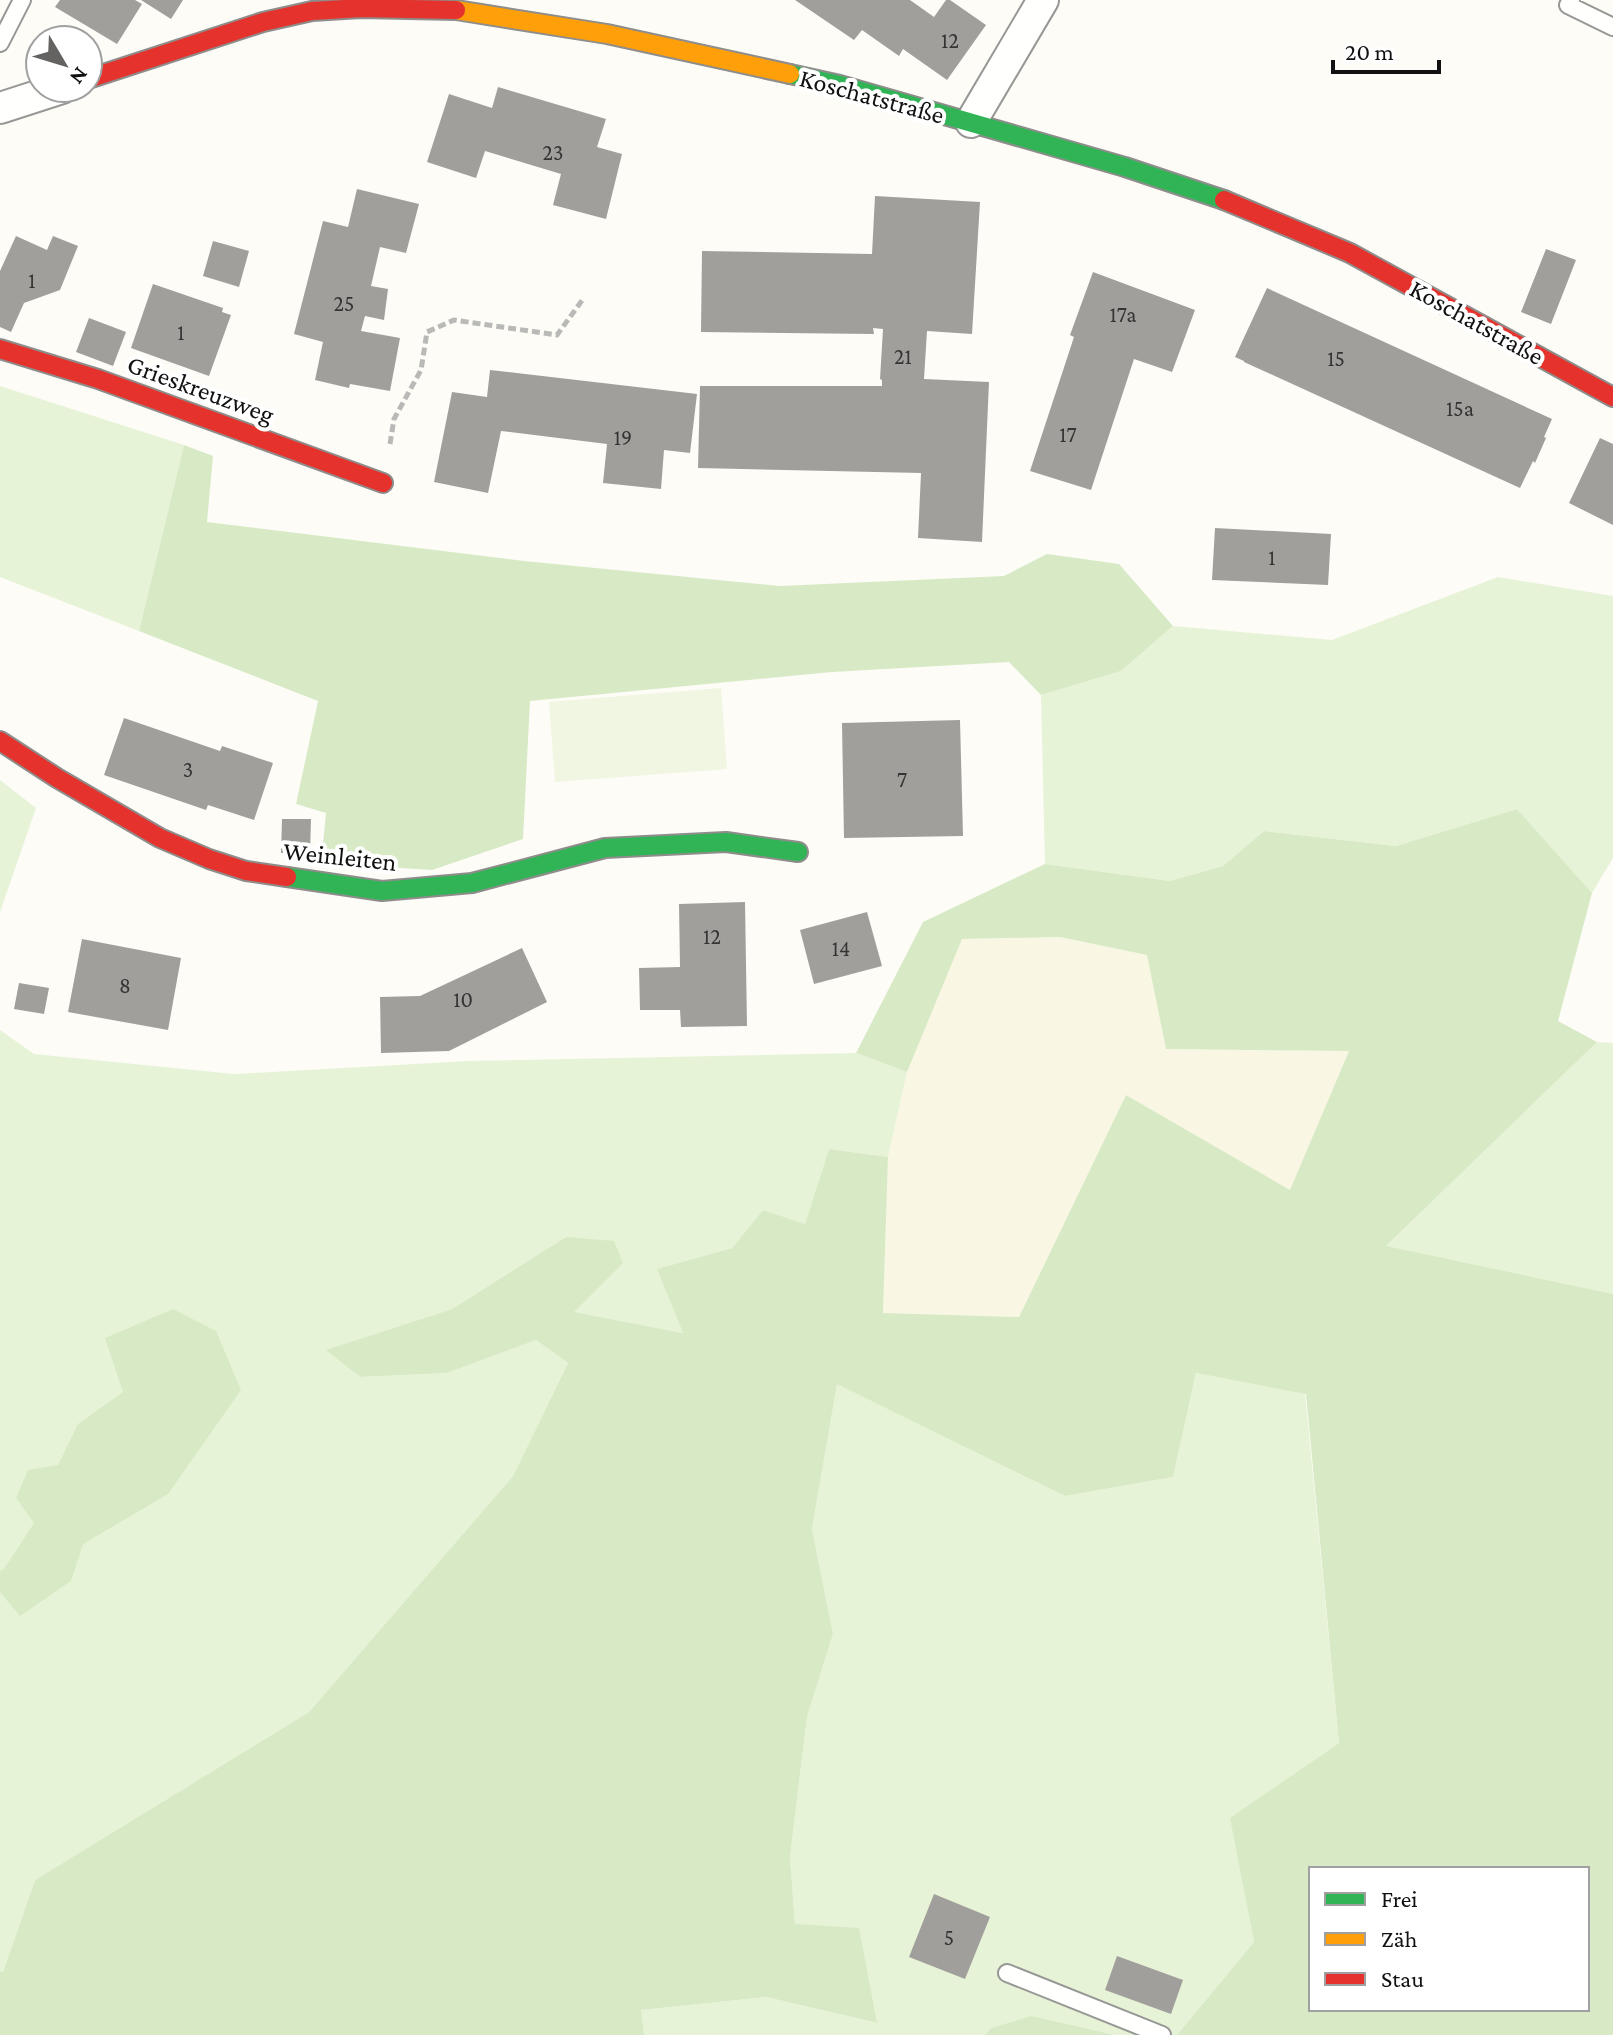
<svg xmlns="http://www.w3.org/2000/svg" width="1613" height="2035" font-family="'Crimson Pro',serif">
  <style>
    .farmland { fill: #f9f7e4 }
    .green { fill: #e7f3d7 }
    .forest { fill: #d8eac5; fill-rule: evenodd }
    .pitch { fill: #f0f6e1 }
    .building { fill: #a19f9c }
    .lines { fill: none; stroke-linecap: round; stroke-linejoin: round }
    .lane-casing { stroke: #979795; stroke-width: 20 }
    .street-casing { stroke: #979795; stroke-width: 34 }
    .fast-casing { stroke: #8e8d8b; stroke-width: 22 }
    .slow-casing { stroke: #8e8d8b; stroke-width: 22 }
    .jam-casing { stroke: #8e8d8b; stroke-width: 22 }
    .path { stroke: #b9b9b8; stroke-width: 5; stroke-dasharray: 8 4; stroke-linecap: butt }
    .lane { stroke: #fffffe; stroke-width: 16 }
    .street { stroke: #fffffe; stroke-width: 30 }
    .fast { stroke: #30b455; stroke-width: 18 }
    .slow { stroke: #ff9f0a; stroke-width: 18 }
    .jam { stroke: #e5322d; stroke-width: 18 }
    .labels { text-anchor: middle; stroke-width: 8; stroke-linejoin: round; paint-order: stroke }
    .number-label { font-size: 22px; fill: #353434 }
    .street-label { font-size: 26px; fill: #111; stroke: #fff }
  </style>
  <rect width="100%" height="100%" fill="#fdfcf7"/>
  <path class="farmland" d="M1060 937 1148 955 1166 1049 1349 1051 1290 1191 1126 1095 1019 1317 883 1313 888 1157 907 1072 961 939Z"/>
  <path class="green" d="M0 386 184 445 139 631 0 577Z
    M1498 577 1613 596V858L1592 893 1517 809 1396 846 1264 831 1223 866 1170 881 1045 864 1041 695 1121 671 1173 626 1332 640Z
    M0 780 36 808 0 912Z
    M0 1030 34 1054 234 1074 468 1061 856 1053 907 1072 888 1157 829 1149 805 1225 763 1210 732 1248 658 1269 683 1333 573 1312 566 1237 452 1309 327 1350 360 1377 447 1373 536 1340 568 1363 513 1476 309 1712 35 1880 3 1972 0 1971Z
    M1597 1042 1613 1043V1294L1385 1247Z
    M1196 1373 1305 1393 1339 1743 1231 1818 1254 1942 1177 2035H1115L1031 2017 991 2028 985 2035H644L640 2010 766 1997 876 2023 795 1924 790 1857 807 1717 833 1634 812 1529 837 1383 1065 1496 1173 1477Z"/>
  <path class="forest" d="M184 445 213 456 207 522 524 561 780 586 1004 576 1047 554 1119 564 1173 626 1121 671 1041 695 1009 662 832 672 530 701 523 839 432 870 321 863 326 813 296 804 318 701 139 631Z
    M1517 809 1592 893 1558 1021 1597 1042 1386 1246 1613 1294V2035H1177L1254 1942 1230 1818 1339 1743 1306 1394 1196 1373 1173 1477 1065 1496 837 1384 812 1529 833 1634 807 1717 790 1857 795 1924 859 1928 877 2023 766 1997 641 2010 644 2035H0V1971L3 1972 35 1880 309 1712 513 1476 568 1363 536 1340 447 1373 360 1377 326 1350 452 1309 566 1237 614 1241 623 1263 574 1312 683 1333 657 1269 732 1248 763 1210 805 1224 829 1149 888 1157 883 1313 1019 1317 1126 1095 1290 1190 1349 1051 1166 1049 1147 955 1060 937 962 939 907 1072 856 1053 923 922 1045 864 1170 881 1223 866 1264 831 1396 846ZM1311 1869H1587V2009H1311Z
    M173 1309 216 1331 241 1390 168 1494 83 1544 71 1581 20 1616 0 1592V1571L4 1569 34 1523 16 1498 28 1470 58 1465 78 1424 123 1392 105 1338Z
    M1031 2016 1115 2035H985L991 2028Z"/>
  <path class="pitch" d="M721 688 727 769 555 782 549 702Z"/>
  <path class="building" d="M60 0H135L142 4 117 44 55 7Z
    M141 0H183L171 19Z
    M795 0H910L934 17 946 0H950L986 25 947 80 903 49 899 56 862 30 854 40Z
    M498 87 606 119 597 147 622 154 606 219 553 205 561 174 485 151 476 178 427 162 449 94 492 108Z
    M357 189 419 204 406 253 380 247 371 286 388 289 384 320 365 316 361 331 400 338 390 391 350 384 349 388 315 380 323 342 294 334 323 221 348 227Z
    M875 196 980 202 972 334 927 331 924 379 989 382 982 542 918 538 921 473 698 468 700 386H882V380L880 379 883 329 873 328 874 334 701 332 702 251 872 254Z
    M16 236 47 250 53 236 78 246 60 290 24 303 11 332 0 327V271Z
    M213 241 249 251 239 287 203 276Z
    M1546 249 1576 260 1551 324 1521 312Z
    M1093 272 1195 310 1172 372 1134 359 1091 490 1030 471 1074 337 1070 335Z
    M153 284 223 308 222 312 231 315 209 376 131 348Z
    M1267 288 1552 419 1544 437 1546 438 1535 463 1533 461 1520 488 1244 362V361L1235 357Z
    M89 318 126 332 113 366 76 352Z
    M490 370 697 394 690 453 664 450 661 489 603 483 607 444 501 431 488 493 434 482 452 392 487 397Z
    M1600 438 1613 444V525L1569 503Z
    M1215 528 1331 534 1328 585 1212 580Z
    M124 718 220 751 222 746 273 763 254 820 208 805 206 810 104 775Z
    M960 720 963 836 844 838 842 723Z
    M282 819H311L310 853H281Z
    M745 902 747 1026 681 1027 680 1010H640L639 968 680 967 679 904Z
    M867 912 882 966 814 984 800 930Z
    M82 939 181 958 168 1030 68 1012Z
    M522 948 547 1002 449 1051 381 1053 380 997 420 996Z
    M19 983 49 988 44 1014 14 1009Z
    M934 1894 990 1917 965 1979 909 1957Z
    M1117 1956 1183 1980 1171 2014 1105 1990Z"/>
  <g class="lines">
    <g class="lane-casing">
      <path id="lane" d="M1571 0 1568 5 1613 27
        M0 43 22 0
        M1007 1973 1162 2035"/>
    </g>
    <g class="street-casing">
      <path id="street" d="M0 108 62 88
        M971 122 1043 0"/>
    </g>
    <g class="fast-casing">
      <path id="fast" d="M790 74 840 85 1125 167 1224 200
        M287 877 382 891 472 883 605 848 726 842 798 852"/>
    </g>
    <g class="slow-casing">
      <path id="slow" d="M456 10 607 34 790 74"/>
    </g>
    <g class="jam-casing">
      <path id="jam" d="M88 79 263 22 312 11 361 8 456 10
        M1224 200 1350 253 1613 397
        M0 349 98 379 383 483
        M0 741 57 778 160 838 209 859 246 871 287 877"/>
    </g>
    <path class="path" d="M390 444 394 419 421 370 427 332 454 320 557 335 583 299"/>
    <use href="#lane" class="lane"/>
    <use href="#street" class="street"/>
    <use href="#fast" class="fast"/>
    <use href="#slow" class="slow"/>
    <use href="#jam" class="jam"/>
  </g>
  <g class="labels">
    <g class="number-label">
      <text x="950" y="48">12</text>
      <text x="553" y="160">23</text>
      <text x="32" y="288">1</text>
      <text x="344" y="311">25</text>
      <text x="1123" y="322">17a</text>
      <text x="181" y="340">1</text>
      <text x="903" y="364">21</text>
      <text x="1336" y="366">15</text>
      <text x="1460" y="416">15a</text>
      <text x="1068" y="442">17</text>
      <text x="623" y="445">19</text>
      <text x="1272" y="565">1</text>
      <text x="188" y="777">3</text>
      <text x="902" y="787">7</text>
      <text x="712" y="944">12</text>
      <text x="841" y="956">14</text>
      <text x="125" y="993">8</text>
      <text x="463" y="1007">10</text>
      <text x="949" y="1945">5</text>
    </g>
    <g class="street-label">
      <text transform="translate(872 96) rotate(15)" y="9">Koschatstraße</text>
      <text transform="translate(1477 322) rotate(29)" y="9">Koschatstraße</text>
      <text transform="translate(201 389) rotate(20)" y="9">Grieskreuzweg</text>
      <text transform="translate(340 856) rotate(6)" y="9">Weinleiten</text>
    </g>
  </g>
  <rect x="1309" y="1867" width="280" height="144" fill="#ffffff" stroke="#a0a0a0" stroke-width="2"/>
  <rect x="1325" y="1893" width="40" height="12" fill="#30b455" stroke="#a0a0a0" stroke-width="2"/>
  <text x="1381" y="1907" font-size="24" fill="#111111">Frei</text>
  <rect x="1325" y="1933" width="40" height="12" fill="#ff9f0a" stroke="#a0a0a0" stroke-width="2"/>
  <text x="1381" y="1947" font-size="24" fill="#111111">Zäh</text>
  <rect x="1325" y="1973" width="40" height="12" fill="#e5322d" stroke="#a0a0a0" stroke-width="2"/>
  <text x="1381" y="1987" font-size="24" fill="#111111">Stau</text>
  <g transform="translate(64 64) rotate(128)"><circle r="38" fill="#ffffff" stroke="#a0a0a0" stroke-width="2"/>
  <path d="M0-6L14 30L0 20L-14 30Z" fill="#646362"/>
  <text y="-12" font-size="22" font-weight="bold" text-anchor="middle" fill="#111111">N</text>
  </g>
  <path d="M1333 60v12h106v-12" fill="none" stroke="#111111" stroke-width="4"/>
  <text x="1345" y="60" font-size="24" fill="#111111" stroke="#ffffff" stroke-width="6" paint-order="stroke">20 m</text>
</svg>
